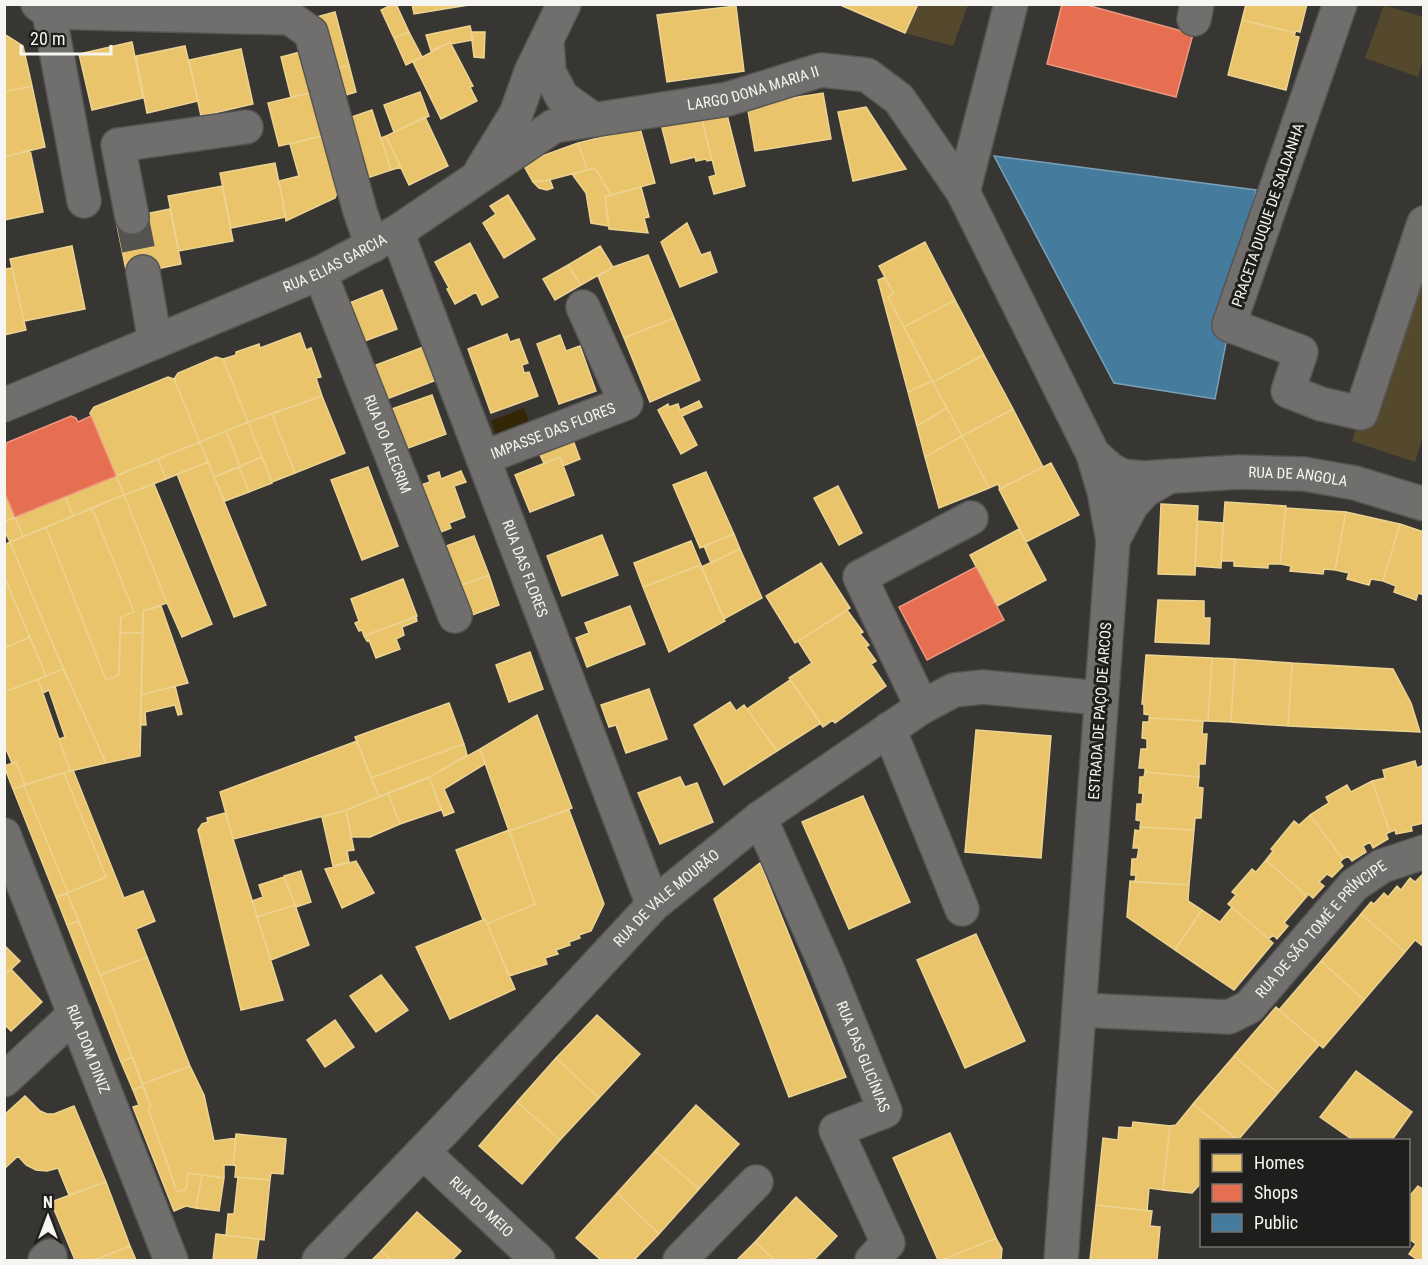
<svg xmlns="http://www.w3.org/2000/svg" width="1428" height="1265" font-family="'Roboto Condensed',sans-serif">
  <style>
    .green { fill: #55492d }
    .water { fill: #332708 }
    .homes { fill: #e9c46a; stroke: #edd392; stroke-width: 1.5 }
    .shops { fill: #e76f51; stroke: #ec9781; stroke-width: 1.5 }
    .public { fill: #457b9d; stroke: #7aa0b6; stroke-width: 1.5 }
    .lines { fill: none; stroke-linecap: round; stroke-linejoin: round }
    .minor-tunnel { stroke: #545350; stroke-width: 33; stroke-dasharray: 33 16; stroke-linecap: butt }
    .minor-casing { stroke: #565553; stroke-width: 36 }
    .minor { stroke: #706f6d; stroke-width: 33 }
    .labels { text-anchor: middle; stroke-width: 6; stroke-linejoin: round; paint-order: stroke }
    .street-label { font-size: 15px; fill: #f6f5f1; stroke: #1f1e1c }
  </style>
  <rect width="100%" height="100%" fill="#373633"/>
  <path class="green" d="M918 5H968L953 46 905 33Z
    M1384 5 1423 17V59L1418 77 1365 58Z
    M1423 223 1424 432 1415 462 1352 441Z"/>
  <path class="water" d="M524 408 530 425 497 437 491 421Z"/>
  <path class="homes" d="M393 4H396L409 32 394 38 381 10Z
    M412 4H468V5L414 14Z
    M838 4H918L905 33Z
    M1246 4H1307L1300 32 1296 31 1295 33 1242 20Z
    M736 6 744 71 667 82 657 15Z
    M335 12 349 65 328 71 313 18Z
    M1242 20 1295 33 1294 36 1299 37 1286 90 1228 75Z
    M470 26 473 40 451 44 450 42 431 51 426 35Z
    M409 32 422 57 406 65 394 38Z
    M471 32H485L484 58 474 57Z
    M4 34 23 46 32 86 4 92Z
    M132 42 143 98 92 110 79 54Z
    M450 42 473 86 470 87 477 101 441 119 413 62Z
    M185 46 198 101 147 113 136 56Z
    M241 49 253 104 201 116 189 60Z
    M304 51 314 92 291 97 281 57Z
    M349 65 356 92 336 98 328 71Z
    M32 86 45 147 4 157V92Z
    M314 92 326 135 279 146 268 103Z
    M420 92 429 116 394 132 384 105Z
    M823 93 831 139 755 151 747 105Z
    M866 107 906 169 853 181 838 112Z
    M372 110 391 170 358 181 340 121Z
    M726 111 745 186 714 194 709 177 716 175 701 116Z
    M701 116 712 160 707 161 706 159 696 161 695 157 671 163 661 124Z
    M425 117 448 166 409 185 386 136Z
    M640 128 655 183 611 195 595 168 587 170 578 143Z
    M326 135 340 185 335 198 286 221 279 181 299 176 290 144Z
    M386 136 401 167 391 170 381 138Z
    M578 143 587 170 541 182V180L533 182 525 168 534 159Z
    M30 150 43 212 4 220V157Z
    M275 163 286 217 231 228 220 173Z
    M595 168 611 195 605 197 609 226 591 223 586 193 572 174Z
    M541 180V182L550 180 553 188 547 190 539 188 533 182Z
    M222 186 233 241 179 251 168 196Z
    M641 187 649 217 644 218 648 233 609 229 605 197Z
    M508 195 535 239 504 258 483 223 496 214 490 206Z
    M170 209 181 264 127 275 116 220Z
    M687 223 701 255 710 252 717 272 680 287 661 242Z
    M925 242 955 300 904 327 888 297 894 294 879 266Z
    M470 243 498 297 482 305 476 292 455 304 447 289 449 288 435 262Z
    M72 246 85 309 24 321 10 259Z
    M600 246 613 267 581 285 568 265Z
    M648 255 674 318 624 338 598 276 613 267Z
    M568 265 581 285 555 300 543 279Z
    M12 268 26 330 4 335V269Z
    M885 277 894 294 888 297 932 381 908 392 878 280Z
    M382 290 397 329 362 342 347 304Z
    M955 300 984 355 933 382 904 327Z
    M674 318 700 380 650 402 624 338Z
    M300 333 306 350 311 348 321 377 316 378 322 396 248 422 223 359 236 355V352L259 344 260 348Z
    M507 334 510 342 519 339 528 363 522 365 524 373 529 372 538 396 491 413 468 349Z
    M560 335 566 351 580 346 596 391 559 404 537 344Z
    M426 346 439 379 384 400 371 367Z
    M984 355 1013 409 962 436 933 382Z
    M216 357 223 359 248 422 200 442 174 379 178 373Z
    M168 377 174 379 200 442 116 476 90 413 94 407Z
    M932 381 947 408 917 426 908 392Z
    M432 395 446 434 400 451 386 411Z
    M322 396 345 453 295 473 272 414Z
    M699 401 702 407 682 416 697 445 681 454 658 410 668 404 669 407 678 404 680 410Z
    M947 408 962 436 925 457 917 426Z
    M1013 409 1043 467 1000 489 998 484 989 488 962 436Z
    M272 414 295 473 272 482 248 422Z
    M248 422 262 457 240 466 226 431Z
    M226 431 240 466 214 477 200 442Z
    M962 436 989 488 939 508 925 457Z
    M573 440 580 459 563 466 560 457 544 463 539 453Z
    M200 442 208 462 166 479 158 459Z
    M262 457 272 483 249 492 239 467Z
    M560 457 574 495 530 512 515 475Z
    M158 459 166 479 124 495 116 476Z
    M208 462 266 605 234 617 177 474Z
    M1051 463 1079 515 1026 542 999 489Z
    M239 467 249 492 225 501 214 477Z
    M368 467 398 546 362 560 331 480Z
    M461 471 466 482 454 486 465 517 449 523 451 528 433 535 415 487 430 482 428 476 439 472 441 479Z
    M706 472 734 534 700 548 673 485Z
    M116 476 124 495 73 516 65 496Z
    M154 484 212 624 182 637 167 603 124 495Z
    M838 486 862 533 839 545 814 498Z
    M4 491 15 517 4 522Z
    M124 495 167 603 143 611V633H120L121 617 134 612 92 508Z
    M65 496 73 516 23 537 15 517Z
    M1225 502 1286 506 1280 564H1268V568L1234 566V561H1221Z
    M1161 504 1198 506 1195 575 1158 574Z
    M92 508 134 612 121 617 119 675 106 680 46 527Z
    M1286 508 1346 512 1335 570 1324 569 1323 574 1290 571 1291 566 1280 564Z
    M1346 512 1400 524 1383 581 1371 579 1369 585 1347 579 1349 573 1335 570Z
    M15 517 23 537 10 542 4 530V522Z
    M1197 521 1223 523 1221 568 1195 566Z
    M1400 524 1424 532V595L1418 593 1416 600 1394 592 1396 586 1383 581Z
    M46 527 106 680 119 675 120 633H143L140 756 106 763 47 631 10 542Z
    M1019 529 1046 580 997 606 970 555Z
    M734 534 740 549 711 563 704 546Z
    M602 535 618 575 562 596 547 556Z
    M474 536 489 575 453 588 438 549Z
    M691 541 701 565 643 587 634 563Z
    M10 542 63 669 46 676 4 576V545Z
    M740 549 762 598 724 619 701 567Z
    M821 563 850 608 795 643 766 596Z
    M701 565 725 621 669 652 643 587Z
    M489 575 499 605 464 618 453 588Z
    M4 576 30 637 4 648Z
    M403 579 417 616 364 636 362 630 359 631 355 623 359 621 351 599Z
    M1158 600 1204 601V618H1210L1209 644 1155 642Z
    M161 606 188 683 141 695 143 611Z
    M630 606 645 644 587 667 576 638 589 633 585 623Z
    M847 610 863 632 860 634 869 645 866 647 876 661 871 664 886 686 835 723 833 720 823 727 789 678 812 663 798 641Z
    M416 617 417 621 402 627 404 635 396 639 400 649 376 658 369 640 367 641 364 636Z
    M30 637 46 676 4 692V648Z
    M530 652 543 689 509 702 496 665Z
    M1146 655 1212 658 1208 721 1149 718 1150 715 1144 714V704H1142Z
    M1212 658 1235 659 1231 722 1208 721Z
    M1235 659 1292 663 1288 726 1231 722Z
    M1292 663 1393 669 1411 703 1420 732 1288 726Z
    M63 669 77 699 106 763 70 771 59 739 65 737 49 690 43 693 38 679Z
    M38 679 70 771 25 785 16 762 12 763 4 744V692Z
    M790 680 821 723 777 751 747 709Z
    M175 686 182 714 178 715 175 705 145 712 146 725H140L141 695Z
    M649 689 667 739 626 753 616 725 609 727 601 705Z
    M730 702 736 711 744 705 777 751 724 785 694 725Z
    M449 703 464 744 371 778 355 737Z
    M537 715 572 808 509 831 480 749Z
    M1149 718 1203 721 1202 734H1207L1205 764H1199V777L1145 772V768H1139L1141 749H1147V739L1142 738 1143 722H1149Z
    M976 730 1051 736 1041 858 965 852Z
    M357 741 379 797 347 810 233 839 220 792Z
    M464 744 467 755 426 779 379 797 371 778Z
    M480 749 485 764 444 789 454 812 444 816 429 777Z
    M1415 761 1417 768 1424 765V823L1411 826 1412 831 1396 834 1395 830 1390 832 1372 781 1385 778 1383 770Z
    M16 762 25 785 13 789 4 766Z
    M73 770 124 898 143 891 155 921 136 929 147 957 100 975 67 893 106 877 64 773Z
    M1145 772 1199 777 1198 787 1203 788 1201 818H1195L1194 830 1140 827 1141 821 1136 820 1137 804H1142L1143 793H1139L1140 777H1144Z
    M64 773 106 877 68 893 24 785Z
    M429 777 441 810 400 824 388 793Z
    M680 777 685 787 697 783 713 822 660 844 638 793Z
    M1372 781 1390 832 1386 834 1388 839 1373 848 1370 842 1363 846 1366 852 1352 861 1348 856 1343 859 1310 815 1329 803 1326 797 1347 785 1351 792Z
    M24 785 68 893 56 897 13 789Z
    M388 793 400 824 370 837H351L346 810Z
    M863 796 910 902 849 929 802 822Z
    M346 810 354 850 347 851 349 862 333 866 322 817Z
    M569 810 604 904 591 931 579 935 580 938 569 942 570 945 556 950 558 954 545 958 547 964 509 976 487 924 535 904 509 831Z
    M225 813 283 1000 241 1010 198 830 202 824 208 822 207 818Z
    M1310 815 1343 859 1340 862 1343 866 1332 877 1327 874 1319 882 1324 886 1313 898 1308 894 1307 896 1266 860 1273 851 1271 849 1294 821 1299 825Z
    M1140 827 1194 830 1189 885 1135 882 1136 875H1131L1132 859H1137L1139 848H1133L1135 830 1140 831Z
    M509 830 535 904 487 924 485 919 483 920 456 850Z
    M1266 860 1307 896 1284 923 1288 926 1277 939 1273 935 1269 939 1228 904 1236 895 1232 892 1252 869 1256 872Z
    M356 861 374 893 342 908 325 869Z
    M760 863 846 1077 789 1097 714 899Z
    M301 871 311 902 296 907 284 876Z
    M1424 873V947L1415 940 1405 952 1361 914 1371 902 1374 904 1384 893 1388 897 1397 886 1401 890 1410 878 1415 882Z
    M284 877 295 905 257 917 252 901 263 897 259 885Z
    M1130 881 1189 885 1188 901 1202 910 1175 950 1127 917Z
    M67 893 79 921 67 925 56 897Z
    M295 905 309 945 271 960 257 917Z
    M1232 907 1273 943 1234 990 1175 950 1202 910 1220 922Z
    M1361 914 1405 952 1364 1000 1321 961Z
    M485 919 515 989 450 1019 416 947Z
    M79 921 132 1057 121 1062 67 925Z
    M976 934 1025 1041 965 1068 917 960Z
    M4 945 20 961 4 976Z
    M147 957 190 1066 143 1084 100 975Z
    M1321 961 1364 1000 1323 1048 1279 1010Z
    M11 969 42 1002 11 1031 4 1024V976Z
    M381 975 408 1010 376 1032 350 996Z
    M1276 1007 1319 1045 1278 1093 1234 1056Z
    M597 1015 640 1054 599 1098 556 1058Z
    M335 1020 354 1047 325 1067 307 1040Z
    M1234 1056 1278 1093 1238 1140 1193 1104Z
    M132 1057 143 1086 133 1090 121 1062Z
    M556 1058 599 1098 560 1140 517 1102Z
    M190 1066 204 1095 214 1141 236 1138 233 1165H224V1178L188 1173 186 1189 177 1192 148 1108 151 1107 143 1084Z
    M1356 1071 1412 1112 1392 1140H1353L1320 1117Z
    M143 1086 151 1107 148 1108 177 1192 186 1189 188 1173 202 1175 196 1208 186 1206 174 1211 133 1107 139 1105 133 1090Z
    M25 1096 40 1111 47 1114H54L74 1106 106 1182 69 1195 58 1168 47 1171 36 1170 26 1165 18 1156 4 1169V1115Z
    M517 1102 560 1140 522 1184 479 1146Z
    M1193 1104 1237 1140H1202V1182L1192 1193 1163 1190 1170 1126 1176 1125Z
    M696 1105 739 1144 699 1189 655 1151Z
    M1133 1122 1170 1126 1163 1190 1149 1188 1147 1211 1096 1205 1103 1138 1118 1140 1119 1127 1132 1128Z
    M950 1133 996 1238 942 1260H938L893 1158Z
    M236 1134 286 1139 283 1174 271 1173 270 1180 235 1177 236 1166 233 1165Z
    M655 1151 699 1189 659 1234 617 1193Z
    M202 1175 224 1178 219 1211 196 1208Z
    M238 1177 270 1180 264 1240 226 1235 228 1214H234Z
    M106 1182 130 1246 94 1260H75L51 1202Z
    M1418 1186 1424 1190V1260H1418L1409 1254 1416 1244 1408 1238V1198Z
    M617 1193 659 1234 634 1260H601L576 1238Z
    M796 1197 837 1236 814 1260H774L755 1242Z
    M1096 1205 1152 1211 1150 1226 1160 1227 1157 1260H1090Z
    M417 1212 461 1251 452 1260H392L381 1251Z
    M216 1234 259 1239 256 1260H213Z
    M996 1238 1002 1249 1001 1260H942Z
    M755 1242 774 1260H737Z
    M130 1246 136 1260H94L115 1252Z
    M381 1251 392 1260H372Z"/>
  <path class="shops" d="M1062 4H1083L1193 34 1176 97 1047 64Z
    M71 416 76 418 78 422 91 416 116 476 15 517 4 491 6 443Z
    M976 567 1004 620 927 660 899 607Z"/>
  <path class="public" d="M994 156 1256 190 1215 399 1114 383Z"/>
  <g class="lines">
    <path class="minor-tunnel" d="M132 217 143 272"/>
    <g class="minor-casing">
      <g id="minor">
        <path d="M38 4 49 12 290 18 311 33 360 211 372 246"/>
        <path d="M1340 4 1229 325 1301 352 1288 391 1321 404 1361 413 1424 223"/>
        <path d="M49 12 84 201"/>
        <path d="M1194 19 1197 4"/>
        <path d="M547 42 549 72 562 97 594 120"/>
        <path d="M481 171 516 114 531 72 564 4"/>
        <path d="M963 192 1011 4"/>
        <path d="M132 217 118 145 246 127"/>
        <path id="s1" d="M397 232 653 905"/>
        <path d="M143 272 155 342"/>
        <path id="s2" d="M320 273 455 616"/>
        <path id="s3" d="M4 405 320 273 397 232 554 126 728 99 821 70 867 75 899 99 963 192 1093 454 1104 491 1113 540 1061 1260"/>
        <path id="s4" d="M1093 454 1111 470 1123 476 1143 478 1239 472 1304 474 1355 483 1424 504"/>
        <path id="s5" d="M483 458 626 403 583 307"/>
        <path d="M1113 540 1131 506 1144 491 1170 476"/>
        <path d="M922 707 860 577 971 518"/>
        <path d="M889 729 962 909"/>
        <path id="s6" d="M760 818 826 966 885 1111 836 1130 888 1243 872 1260"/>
        <path id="s7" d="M4 835 171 1260"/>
        <path id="s8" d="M1080 1010 1229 1017 1249 1007 1354 885 1382 866 1424 852"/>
        <path d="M4 1080 75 1014"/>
        <path id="s9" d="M423 1152 538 1260"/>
        <path d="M45 1260 50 1256"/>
        <path id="s10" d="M319 1260 446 1128 653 905 760 818 922 707 954 690 983 687 1100 698"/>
        <path d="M680 1260 756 1182"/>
      </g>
    </g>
    <use href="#minor" class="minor"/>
  </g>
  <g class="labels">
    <g class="street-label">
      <text dy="5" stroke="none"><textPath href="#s3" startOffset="822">LARGO DONA MARIA II</textPath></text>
      <text transform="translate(1268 215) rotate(-71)" y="5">PRACETA DUQUE DE SALDANHA</text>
      <text dy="5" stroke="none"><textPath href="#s3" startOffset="360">RUA ELIAS GARCIA</textPath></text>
      <text dy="5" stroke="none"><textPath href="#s5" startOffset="75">IMPASSE DAS FLORES</textPath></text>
      <text dy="5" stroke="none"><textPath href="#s2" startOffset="184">RUA DO ALECRIM</textPath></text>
      <text dy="5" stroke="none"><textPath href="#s4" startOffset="213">RUA DE ANGOLA</textPath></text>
      <text dy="5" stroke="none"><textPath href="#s1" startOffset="360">RUA DAS FLORES</textPath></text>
      <text transform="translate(1100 711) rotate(-86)" y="5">ESTRADA DE PAÇO DE ARCOS</text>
      <text dy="5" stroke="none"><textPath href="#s10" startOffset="502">RUA DE VALE MOURÃO</textPath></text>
      <text dy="5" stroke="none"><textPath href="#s8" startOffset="278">RUA DE SÃO TOMÉ E PRÍNCIPE</textPath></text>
      <text dy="5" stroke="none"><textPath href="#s7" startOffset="230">RUA DOM DINIZ</textPath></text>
      <text dy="5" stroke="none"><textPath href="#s6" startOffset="260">RUA DAS GLICÍNIAS</textPath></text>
      <text dy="5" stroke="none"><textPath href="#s9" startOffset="80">RUA DO MEIO</textPath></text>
    </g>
  </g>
  <rect width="1428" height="1265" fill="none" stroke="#f6f5f1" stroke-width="12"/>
  <rect x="1200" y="1139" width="210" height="108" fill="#1f1e1c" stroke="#757471" stroke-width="1.5"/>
  <rect x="1212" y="1154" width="30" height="18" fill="#e9c46a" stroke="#757471" stroke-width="1.5"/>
  <text x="1254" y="1169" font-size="18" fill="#f6f5f1">Homes</text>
  <rect x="1212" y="1184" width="30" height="18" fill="#e76f51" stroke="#757471" stroke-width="1.5"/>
  <text x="1254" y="1199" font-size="18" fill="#f6f5f1">Shops</text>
  <rect x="1212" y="1214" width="30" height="18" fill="#457b9d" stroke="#757471" stroke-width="1.5"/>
  <text x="1254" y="1229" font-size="18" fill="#f6f5f1">Public</text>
  <g transform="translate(48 1217)" stroke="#1f1e1c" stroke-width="4.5" paint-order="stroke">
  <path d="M0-4.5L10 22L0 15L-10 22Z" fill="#f6f5f1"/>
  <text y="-9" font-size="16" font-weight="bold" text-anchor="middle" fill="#f6f5f1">N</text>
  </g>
  <path d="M21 45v9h90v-9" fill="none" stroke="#f6f5f1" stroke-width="3"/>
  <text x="30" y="45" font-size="18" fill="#f6f5f1" stroke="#1f1e1c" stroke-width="4.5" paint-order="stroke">20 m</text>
</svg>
